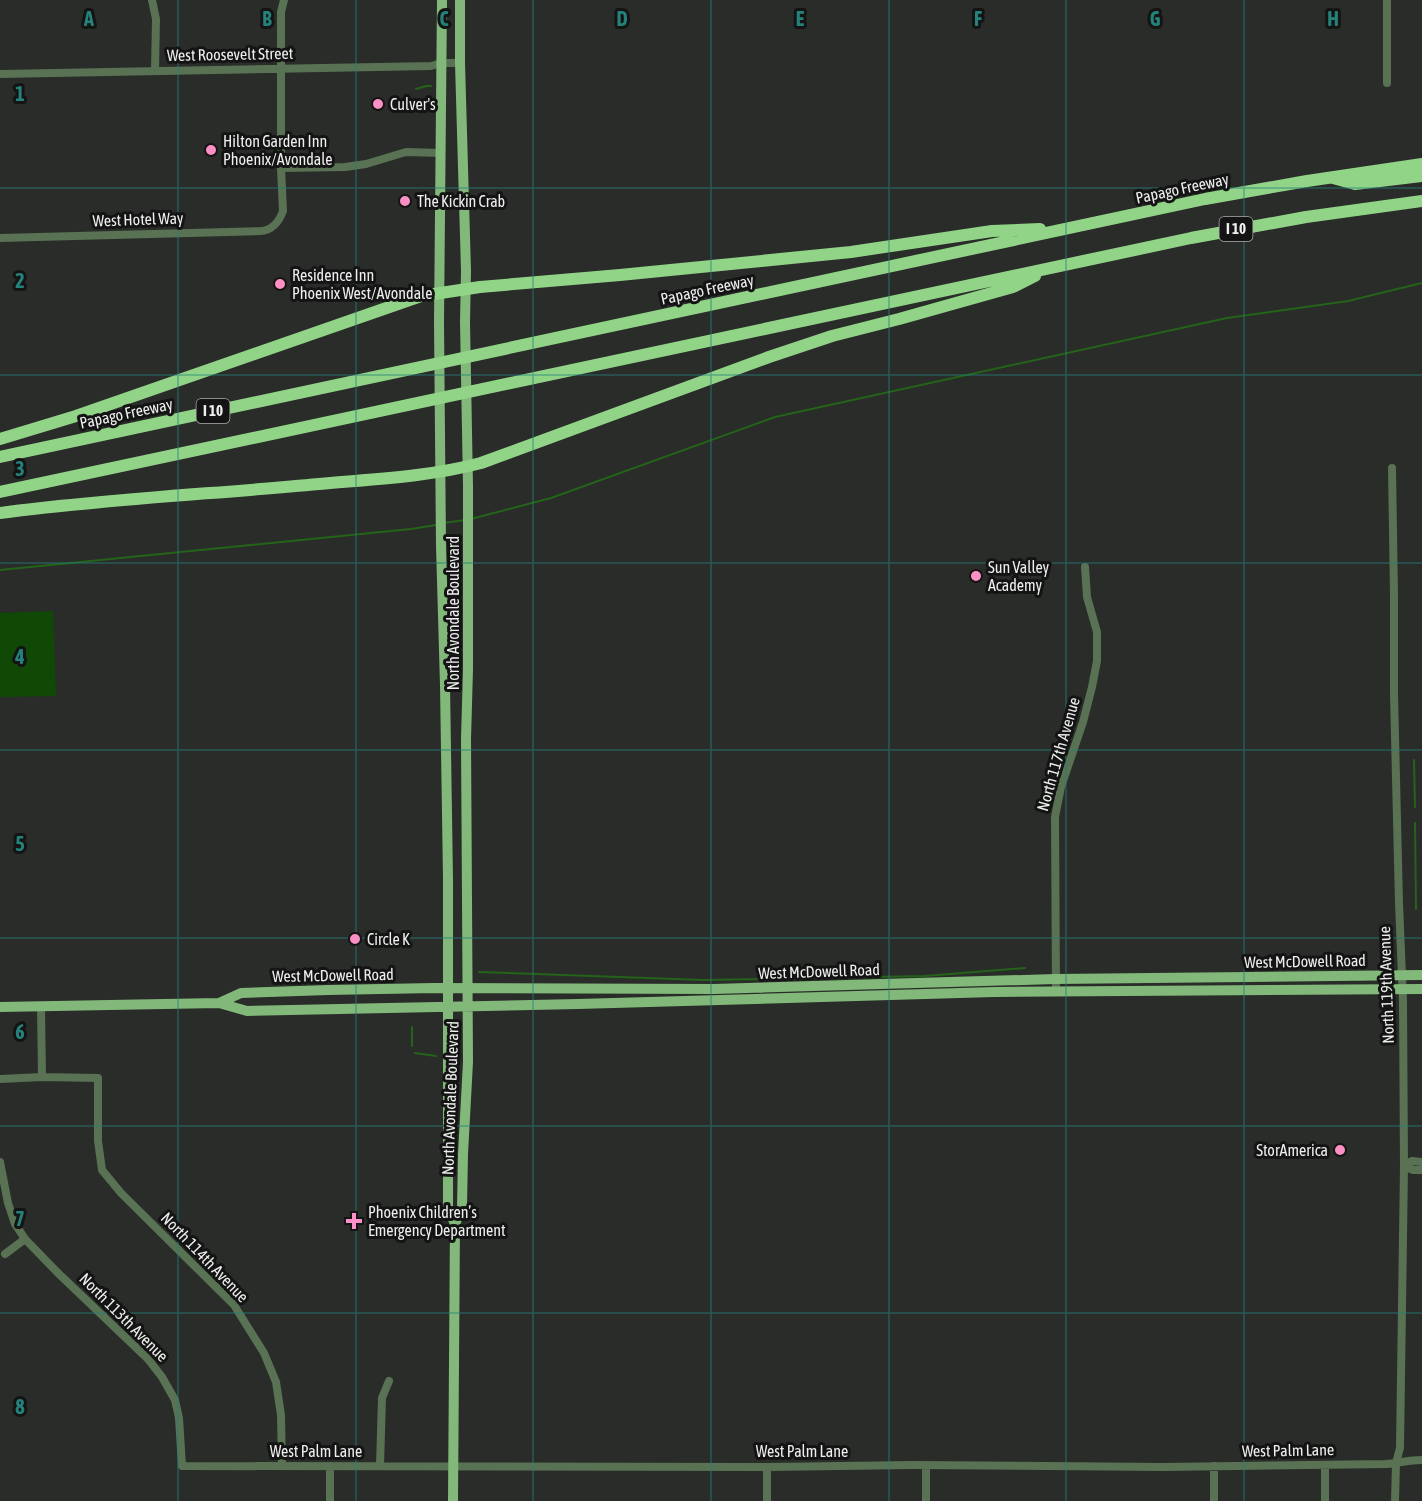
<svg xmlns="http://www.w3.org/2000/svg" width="1422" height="1501" font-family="'Asap Condensed',sans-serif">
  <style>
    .pitch { fill: #104905 }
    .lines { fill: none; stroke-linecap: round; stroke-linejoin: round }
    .stream { stroke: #246319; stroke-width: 2 }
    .minor { stroke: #587253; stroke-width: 8 }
    .major { stroke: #82b879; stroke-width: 10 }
    .highway { stroke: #92d487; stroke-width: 12 }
    .grid { fill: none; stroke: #25827b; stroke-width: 1.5; stroke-opacity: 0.55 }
    .poi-dot { fill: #fc8fc3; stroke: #131413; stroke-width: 2 }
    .labels { text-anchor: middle; stroke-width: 6; stroke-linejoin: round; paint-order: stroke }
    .shield { fill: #131413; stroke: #acadac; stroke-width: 1.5 }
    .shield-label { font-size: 15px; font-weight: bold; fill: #edefed }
    .street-label { font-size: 16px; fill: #edefed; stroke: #131413 }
    .poi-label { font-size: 16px; fill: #edefed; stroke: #131413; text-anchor: start }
    .grid-label { font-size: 20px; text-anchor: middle; font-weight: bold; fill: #25827b; stroke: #131413; stroke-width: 6; stroke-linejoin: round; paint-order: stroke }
  </style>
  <rect width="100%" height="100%" fill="#292c29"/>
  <path class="pitch" d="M53 611 56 696 0 697V613Z"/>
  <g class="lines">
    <path class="stream" d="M416 89 426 86H431
      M471 519 551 498 775 417 1227 318 1348 301 1422 283
      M444 523 465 520
      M0 570 411 529 436 525
      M1414 760 1415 807
      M1415 823 1416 909
      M479 972 703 980 925 976 1025 968
      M412 1027V1046
      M415 1053 436 1056"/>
    <path class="minor" d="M152 0 156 19 155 71
      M1387 0V83
      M0 74 431 66 442 63H460
      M281 168 345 167 366 164 406 152 441 153
      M0 238 261 231C273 230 279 222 283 211L281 168V12L284 0
      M1392 468 1394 595V694L1399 903 1403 1001 1404 1166 1400 1448 1396 1463 1395 1501
      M1056 992 1055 817 1061 787 1083 722 1092 687 1097 661V632L1087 597 1085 567
      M41 1006 42 1077
      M0 1079 42 1077 98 1078V1141L102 1170 121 1193 234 1305 264 1353 276 1382 281 1415 282 1466
      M0 1162 8 1203 15 1224 25 1239 57 1272 148 1359 162 1377 175 1400 179 1418 182 1466 767 1467 913 1465 1164 1467 1386 1464C1398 1463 1409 1460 1422 1460
      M1404 1166 1412 1161 1422 1162
      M1404 1166 1413 1170H1422
      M5 1254 25 1239
      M1325 1465V1501
      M330 1466V1501
      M380 1466 382 1398 389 1381
      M1214 1466V1501
      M767 1467V1501
      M926 1501V1466"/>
    <path class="major" d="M442 0 439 322 441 546 445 685 448 879V1207L455 1224 453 1501
      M219 1003 241 993 328 990 434 988 714 989 1055 979 1422 975
      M0 1007 219 1003 247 1011 578 1004 994 992 1422 989
      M455 1224 462 1207 463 1154 468 1062 466 739 468 669V486L465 322 466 271 460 63V0"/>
    <path class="highway" d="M1333 178 1355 184 1422 176
      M0 439 76 416 421 296 480 287 620 275 851 252 992 231 1040 229
      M0 457 1205 199 1307 181 1422 164
      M0 492 1191 238 1306 217 1422 201
      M0 513C106 499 212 494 319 484 373 479 428 477 481 463L769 357 832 336 899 319 1013 287 1035 276"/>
  </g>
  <path class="grid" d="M178 0V1501M356 0V1501M533 0V1501M711 0V1501M889 0V1501M1066 0V1501M1244 0V1501M0 188H1422M0 375H1422M0 563H1422M0 750H1422M0 938H1422M0 1126H1422M0 1313H1422"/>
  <g class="poi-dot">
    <circle cx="378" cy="104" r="6"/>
    <circle cx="211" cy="150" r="6"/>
    <circle cx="405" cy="201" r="6"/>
    <circle cx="280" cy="284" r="6"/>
    <circle cx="976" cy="576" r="6"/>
    <circle cx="355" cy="939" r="6"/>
    <circle cx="1340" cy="1150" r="6"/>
    <path d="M351 1212h6v6h6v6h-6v6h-6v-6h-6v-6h6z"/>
  </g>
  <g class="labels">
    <g class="shield">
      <rect x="1219.5" y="217" width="33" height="24" rx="4.5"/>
      <rect x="196.5" y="399" width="33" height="24" rx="4.5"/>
    </g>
    <g class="shield-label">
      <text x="1236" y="234">I 10</text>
      <text x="213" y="416">I 10</text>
    </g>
    <g class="street-label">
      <text transform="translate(230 54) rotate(-1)" y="6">West Roosevelt Street</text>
      <text transform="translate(1182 188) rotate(-12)" y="6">Papago Freeway</text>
      <text transform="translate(138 219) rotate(-2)" y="6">West Hotel Way</text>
      <text transform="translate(707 289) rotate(-12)" y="6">Papago Freeway</text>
      <text transform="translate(126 413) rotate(-12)" y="6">Papago Freeway</text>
      <text transform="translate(453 613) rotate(-90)" y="6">North Avondale Boulevard</text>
      <text transform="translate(1058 754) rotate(-74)" y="6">North 117th Avenue</text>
      <text transform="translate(1305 961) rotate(-1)" y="6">West McDowell Road</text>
      <text transform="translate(819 971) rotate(-2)" y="6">West McDowell Road</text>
      <text transform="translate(333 975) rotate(-1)" y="6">West McDowell Road</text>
      <text transform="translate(1386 985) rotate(-92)" y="6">North 119th Avenue</text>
      <text transform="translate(450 1098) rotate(-88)" y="6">North Avondale Boulevard</text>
      <text transform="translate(205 1257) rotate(46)" y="6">North 114th Avenue</text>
      <text transform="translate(124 1317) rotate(45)" y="6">North 113th Avenue</text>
      <text transform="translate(1288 1450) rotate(-1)" y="6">West Palm Lane</text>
      <text x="316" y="1457">West Palm Lane</text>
      <text x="802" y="1457">West Palm Lane</text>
    </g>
    <g class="poi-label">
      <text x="390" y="110">Culver's</text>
      <text x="223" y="147">Hilton Garden Inn<tspan x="223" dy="18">Phoenix/Avondale</tspan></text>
      <text x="417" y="207">The Kickin Crab</text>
      <text x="292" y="281">Residence Inn<tspan x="292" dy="18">Phoenix West/Avondale</tspan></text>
      <text x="988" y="573">Sun Valley<tspan x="988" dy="18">Academy</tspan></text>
      <text x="367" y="945">Circle K</text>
      <text x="1328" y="1156" text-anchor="end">StorAmerica</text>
      <text x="368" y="1218">Phoenix Children’s<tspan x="368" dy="18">Emergency Department</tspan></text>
    </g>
  </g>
  <g class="grid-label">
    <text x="89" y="26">A</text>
    <text x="267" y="26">B</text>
    <text x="444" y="26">C</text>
    <text x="622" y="26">D</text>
    <text x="800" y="26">E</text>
    <text x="978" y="26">F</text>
    <text x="1155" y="26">G</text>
    <text x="1333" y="26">H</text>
    <text x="20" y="101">1</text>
    <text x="20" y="288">2</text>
    <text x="20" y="476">3</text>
    <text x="20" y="664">4</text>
    <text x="20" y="851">5</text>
    <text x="20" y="1039">6</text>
    <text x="20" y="1226">7</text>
    <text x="20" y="1414">8</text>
  </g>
</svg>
